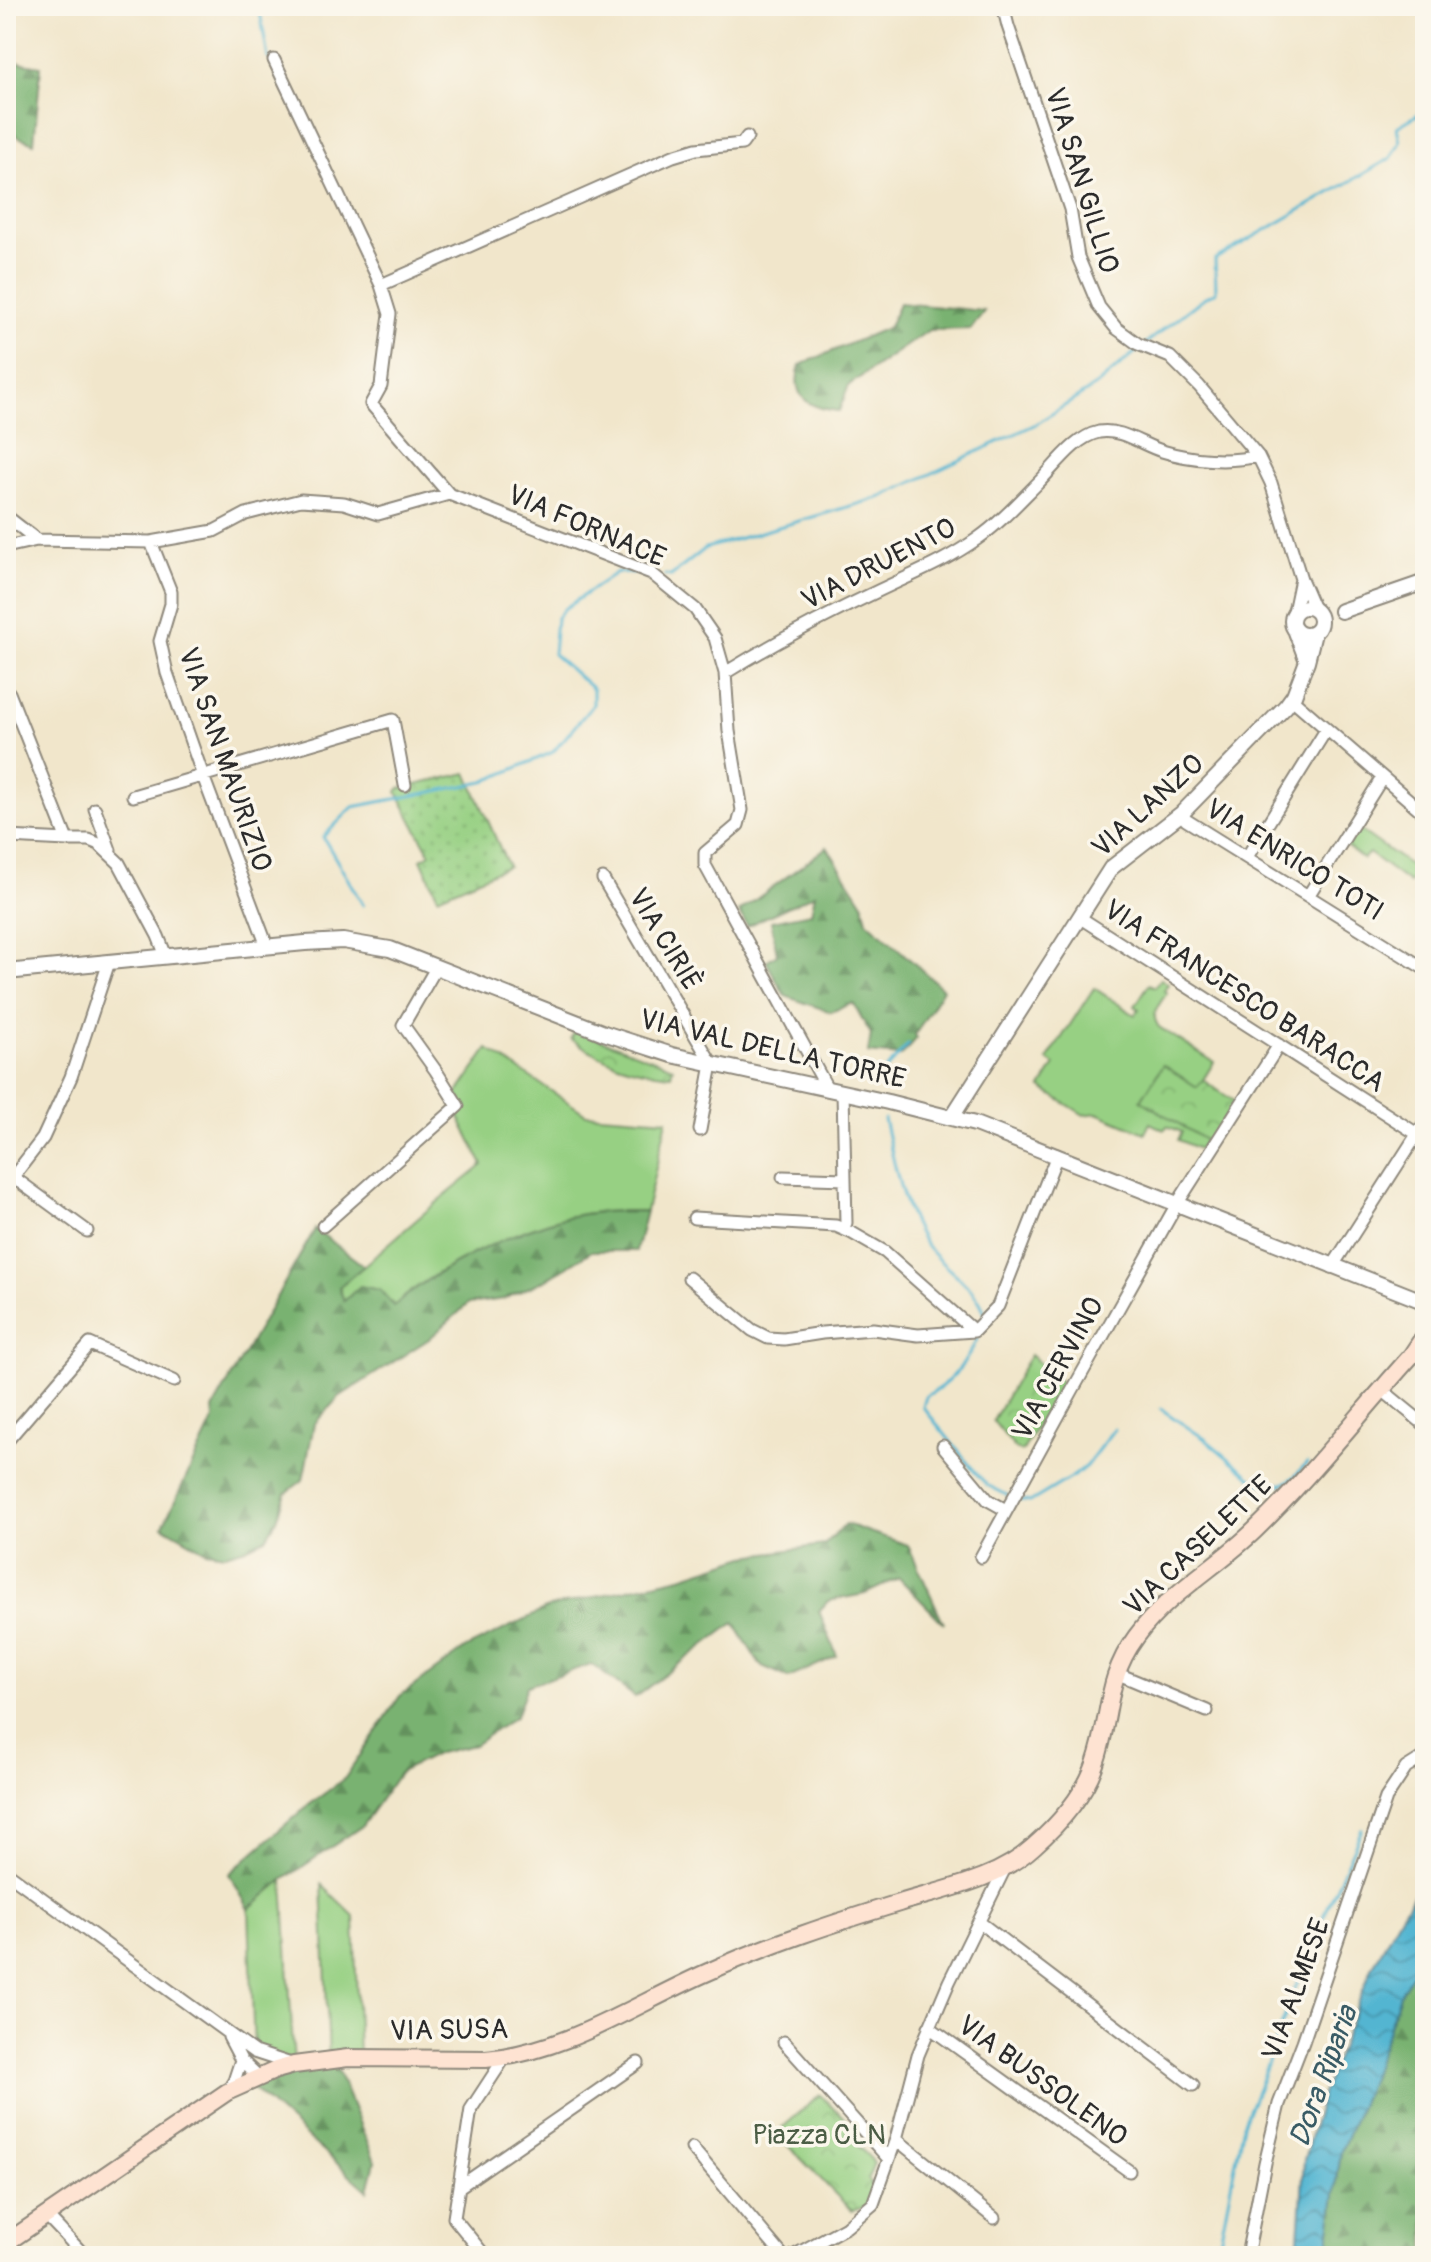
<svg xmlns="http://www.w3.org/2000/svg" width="1431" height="2262" font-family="Pangolin,sans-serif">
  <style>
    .grass { fill: #97d083; stroke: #617e57; stroke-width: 2 }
    .forest { fill: url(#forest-firs); stroke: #526e4e; stroke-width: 2 }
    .park { fill: url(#park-crowns); stroke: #617e57; stroke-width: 2 }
    .garden { fill: url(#garden-dots); stroke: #617e57; stroke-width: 2 }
    .water { fill: url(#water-waves); stroke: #3f707e; stroke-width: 2 }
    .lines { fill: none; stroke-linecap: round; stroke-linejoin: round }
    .stream { stroke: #53b5d1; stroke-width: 3 }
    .minor-casing { stroke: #8e887b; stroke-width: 15 }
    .tertiary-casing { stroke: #8e887b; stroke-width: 18 }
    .secondary-casing { stroke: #8e887b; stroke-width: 20 }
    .minor { stroke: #fff; stroke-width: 11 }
    .tertiary { stroke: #fff; stroke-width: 14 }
    .secondary { stroke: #fee3d2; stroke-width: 16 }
    .labels { text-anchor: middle; stroke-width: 7; stroke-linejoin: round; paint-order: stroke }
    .street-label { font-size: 28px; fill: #2b2b2b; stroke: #fbf7ec }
    .park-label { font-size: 28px; fill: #4b5d45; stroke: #fbf7ec }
    .water-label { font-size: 30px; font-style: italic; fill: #395b65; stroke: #fbf7ec }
  </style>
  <defs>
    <pattern id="forest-firs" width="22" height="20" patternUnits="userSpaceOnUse" patternTransform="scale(2)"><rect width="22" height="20" fill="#79b271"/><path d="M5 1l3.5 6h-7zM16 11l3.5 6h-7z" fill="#63915d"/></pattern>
    <pattern id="park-crowns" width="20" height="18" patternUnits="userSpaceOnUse" patternTransform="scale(2)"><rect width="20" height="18" fill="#97d083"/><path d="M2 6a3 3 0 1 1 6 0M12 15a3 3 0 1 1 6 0" fill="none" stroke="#82b371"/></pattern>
    <pattern id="garden-dots" width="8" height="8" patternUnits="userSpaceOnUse" patternTransform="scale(2)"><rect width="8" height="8" fill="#97d083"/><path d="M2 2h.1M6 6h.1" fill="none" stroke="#82b371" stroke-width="1.8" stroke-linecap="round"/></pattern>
    <pattern id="water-waves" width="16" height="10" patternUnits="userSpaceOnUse" patternTransform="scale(2)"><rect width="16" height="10" fill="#53b5d1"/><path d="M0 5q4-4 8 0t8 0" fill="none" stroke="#4593aa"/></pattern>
  </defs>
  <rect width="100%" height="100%" fill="#fbf7ec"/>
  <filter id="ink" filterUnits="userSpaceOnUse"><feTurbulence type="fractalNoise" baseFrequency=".0125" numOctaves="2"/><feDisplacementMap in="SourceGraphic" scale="16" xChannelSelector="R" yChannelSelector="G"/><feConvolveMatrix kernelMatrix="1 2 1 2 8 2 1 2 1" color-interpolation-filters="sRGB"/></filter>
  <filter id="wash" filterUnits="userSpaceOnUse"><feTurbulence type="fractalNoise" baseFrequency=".006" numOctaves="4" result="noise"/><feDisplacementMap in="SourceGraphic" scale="32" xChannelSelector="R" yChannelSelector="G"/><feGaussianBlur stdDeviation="1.8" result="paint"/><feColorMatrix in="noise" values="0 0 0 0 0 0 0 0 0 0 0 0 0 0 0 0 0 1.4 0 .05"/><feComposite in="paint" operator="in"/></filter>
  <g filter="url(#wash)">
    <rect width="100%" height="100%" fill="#f1e6cb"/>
    <path class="grass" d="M1357 828 1418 871 1409 883 1369 853 1363 859 1346 846Z
      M1161 979 1168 984 1164 991 1167 993C1159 1005 1149 1014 1159 1027L1214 1062 1198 1088 1141 1100 1205 1140 1199 1149 1178 1140 1182 1132 1167 1126 1164 1130 1150 1123 1145 1133 1097 1113 1084 1115 1041 1088 1055 1065 1047 1060 1094 988 1135 1015 1139 1009 1135 1006 1149 984 1155 987Z
      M488 1049 586 1114 667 1120 646 1211C620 1211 593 1211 567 1217 516 1230 432 1270 394 1306L344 1302 339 1287 430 1208 483 1165 458 1115 466 1108 457 1094Z
      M283 1880 294 2065 254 2052 249 1909Z
      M322 1885 354 1916 359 2057 329 2059Z"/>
    <path class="forest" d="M6 60 41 66 34 143 6 132Z
      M899 303 984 311 971 329 929 330 849 385 839 411C809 408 790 398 800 365L889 327Z
      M827 847 863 903 867 921 943 989 915 1035 917 1038 901 1056 868 1053 871 1034 853 1003 831 1012 785 996 766 961 777 954 771 921 811 913 815 894 747 926 739 912Z
      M646 1211 636 1251H592L543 1281 504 1299 468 1304 429 1339 339 1397 314 1424 303 1480 286 1493 277 1519 266 1538 246 1548 225 1554 206 1551 163 1526 214 1419 213 1409 315 1229 364 1266 339 1287 344 1301 360 1286 380 1290 394 1306C435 1268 513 1231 567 1217 593 1211 620 1211 646 1211Z
      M846 1524 908 1545 944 1624 899 1578 865 1594 828 1601 819 1611 837 1656 789 1678 760 1665 734 1623 635 1697 591 1664 527 1686 516 1716 474 1745 438 1753 400 1772 362 1826 283 1880 249 1909 229 1874 301 1811 345 1778 400 1696 466 1648 550 1607 681 1577 746 1556 824 1545Z
      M1425 1951V2256H1330V2231L1341 2151 1368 2086 1400 1995Z
      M333 2059 375 2161 368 2191 246 2083Z"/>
    <path class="park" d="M575 1030 673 1067 671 1075C627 1070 608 1063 571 1039Z
      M1163 1065 1197 1087 1203 1080 1235 1102 1208 1142 1141 1100Z
      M1030 1355 1062 1383 1022 1452 1015 1448 993 1421Z
      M820 2095 854 2127 848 2136 874 2162 868 2179 877 2191 873 2204 852 2211 776 2133Z"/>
    <path class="garden" d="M467 773 508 866 438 897 421 859 430 854 397 792 399 789Z"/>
    <path class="water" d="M1425 1877V1951L1400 1995 1368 2086 1341 2151 1330 2231V2256H1298L1304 2160 1322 2094 1372 1968 1401 1915Z"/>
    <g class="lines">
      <path class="stream" d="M259 6 268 58
        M1146 343 1205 297 1216 292 1215 259 1391 158 1400 142 1397 127 1425 110
        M665 575 671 576 706 548 882 497 1036 424 1097 385 1139 349
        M363 905 323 837 353 807 484 782 553 752 593 705V689L553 654 556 619 564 609 617 572 639 573
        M870 1087 909 1044
        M884 1119C894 1161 901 1206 925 1244 942 1269 977 1285 985 1314
        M977 1339C966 1363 950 1384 926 1396L923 1407 975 1472 987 1485 1007 1495
        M1161 1409 1205 1439 1258 1483 1271 1485 1283 1484 1293 1478 1307 1463
        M1019 1500 1030 1502 1075 1475 1086 1466 1114 1429
        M1217 2256 1243 2124 1261 2081 1310 1948 1362 1829"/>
    </g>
  </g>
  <g filter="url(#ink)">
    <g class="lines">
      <g class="minor-casing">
        <path id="minor" d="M1003 6 1008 26 1070 209 1078 257 1099 307 1116 328 1138 344 1170 357 1199 386 1258 456 1271 483 1301 579
          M274 60 381 285
          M747 137 742 144 696 149 673 156 381 285 390 314 381 386 371 404 449 494 651 573 695 609 715 638 725 673 729 731 742 810 738 825 705 853V865L827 1088
          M6 516 37 540 151 542 214 531 246 514 301 500 344 503 378 514 449 494
          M151 542 171 592V604L160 641 167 673 203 776 267 946
          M6 547 37 540
          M1294 612 1301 579 1314 609
          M725 673C775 642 827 615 880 590 913 574 946 561 977 539 1000 523 1019 502 1039 482 1056 465 1075 437 1099 432 1121 428 1142 445 1162 451 1191 460 1229 463 1258 456
          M9 693 67 840H89L99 844 119 863 158 936 166 956
          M1292 699 1425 814
          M133 796 393 720 405 785
          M95 809 110 850
          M1182 813 1186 820 1425 969
          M8 837 67 840
          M1247 857 1326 730
          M603 879 712 1064 700 1130
          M1308 896 1382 778
          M1079 917 1425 1139
          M843 1092 846 1223
          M13 1177 87 1231
          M783 1177 845 1179
          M6 1186 43 1138 71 1077 109 962
          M694 1218 836 1226 852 1233 885 1252 974 1331
          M323 1226 458 1106 436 1071 403 1025 436 968
          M1332 1267 1425 1122
          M689 1278 752 1330 768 1338 784 1339 822 1333 873 1329 918 1335 974 1331 998 1306 1057 1155
          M1381 1389 1425 1425
          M6 1442 90 1344 174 1381
          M943 1446 988 1500 1006 1510
          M981 1557 1072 1391 1177 1204 1279 1045
          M1116 1673 1207 1711
          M6 1872 254 2052 294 2065
          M979 1922 1193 2085
          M929 2027 1129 2171
          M229 2037 241 2060 259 2077
          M784 2042 888 2158
          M227 2092 234 2081 241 2060
          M896 2139 994 2218
          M692 2148 783 2256
          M459 2187 638 2063
          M46 2215 85 2256
          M485 2256 454 2218 471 2109 505 2057
          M793 2256 846 2227 873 2204 896 2139 918 2055 949 1982 1005 1868
          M1247 2256 1265 2163 1279 2104 1303 2042 1386 1798 1406 1768 1425 1756"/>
      </g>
      <g class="tertiary-casing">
        <path id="tertiary" d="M1292 621a14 14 0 1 1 28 0a14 14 0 1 1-28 0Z
          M1341 611 1425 582
          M1296 632 1307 661 1314 633
          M6 972 305 943 343 941 390 949 604 1033 672 1055 888 1102 975 1124 1425 1302
          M952 1117 1111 868 1182 813 1286 706 1294 695 1307 661"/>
      </g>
      <g class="secondary-casing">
        <path id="secondary" d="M6 2243 227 2092 276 2070 294 2065 348 2058 486 2059C567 2052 635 2004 708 1972 770 1944 834 1923 899 1903 945 1889 997 1880 1033 1847 1059 1824 1084 1796 1095 1764 1112 1716 1104 1681 1136 1637 1167 1594 1217 1567 1255 1530 1311 1476 1359 1414 1411 1356L1425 1335"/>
      </g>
      <use href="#minor" class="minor"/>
      <use href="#tertiary" class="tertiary"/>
      <use href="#secondary" class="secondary"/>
    </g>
  </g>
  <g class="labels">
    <g class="street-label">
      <text transform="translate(1083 180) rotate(73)" y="10">VIA SAN GILLIO</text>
      <text transform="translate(587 525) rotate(23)" y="10">VIA FORNACE</text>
      <text transform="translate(878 563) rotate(-27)" y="10">VIA DRUENTO</text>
      <text transform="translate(226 759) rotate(71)" y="10">VIA SAN MAURIZIO</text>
      <text transform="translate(1147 805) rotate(-42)" y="10">VIA LANZO</text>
      <text transform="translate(1295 859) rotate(32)" y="10">VIA ENRICO TOTI</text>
      <text transform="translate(666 939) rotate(59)" y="10">VIA CIRIÈ</text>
      <text transform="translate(1245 995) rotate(33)" y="10">VIA FRANCESCO BARACCA</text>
      <text transform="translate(773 1048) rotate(13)" y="10">VIA VAL DELLA TORRE</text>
      <text transform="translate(1057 1368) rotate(-61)" y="10">VIA CERVINO</text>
      <text transform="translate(1197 1545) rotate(-43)" y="10">VIA CASELETTE</text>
      <text transform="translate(1295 1989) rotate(-70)" y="10">VIA ALMESE</text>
      <text transform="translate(449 2029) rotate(-1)" y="10">VIA SUSA</text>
      <text transform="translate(1043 2080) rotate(36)" y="10">VIA BUSSOLENO</text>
    </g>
    <g class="park-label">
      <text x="819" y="2144">Piazza CLN</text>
    </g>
    <g class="water-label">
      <text transform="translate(1323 2076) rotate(-70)" y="10">Dora Riparia</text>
    </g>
  </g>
  <rect width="1431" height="2262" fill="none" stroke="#fbf7ec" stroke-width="32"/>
</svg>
